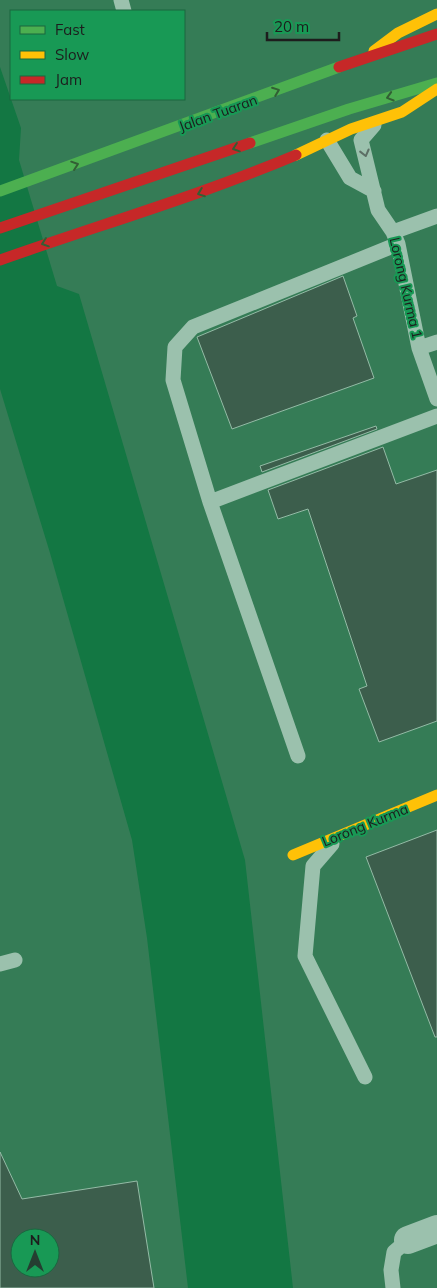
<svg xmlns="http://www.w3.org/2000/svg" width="437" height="1288" font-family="Mulish,sans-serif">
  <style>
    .water { fill: #137743 }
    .building { fill: #3c5e4c; stroke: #94bba6; fill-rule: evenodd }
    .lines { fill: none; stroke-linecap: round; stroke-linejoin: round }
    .lane { stroke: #9bc1ad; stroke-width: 15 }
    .street { stroke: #9bc1ad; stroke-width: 28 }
    .fast { stroke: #4caf50; stroke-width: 11 }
    .slow { stroke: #ffc107; stroke-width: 11 }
    .jam { stroke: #c62828; stroke-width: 11 }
    .oneway { stroke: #325f34 }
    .oneway2 { stroke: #5c6f65 }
    .labels { text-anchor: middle; stroke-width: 4; stroke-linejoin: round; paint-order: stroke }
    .street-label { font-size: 14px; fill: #1d1d1d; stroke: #189955 }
  </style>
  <rect width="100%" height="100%" fill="#357c56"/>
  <path class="water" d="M0 67 21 128 19 160 57 286 79 294 245 860 293 1288H188L147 938 132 840 50 553 0 389Z"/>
  <path class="building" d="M343 276 357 316 353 318 374 378 232 429 197 337Z
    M376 426 377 429 262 472 260 466Z
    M383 447 396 484 437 470V721L379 742 359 689 367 686 308 509 278 519 268 490Z
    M437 830V1037H435L366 857Z
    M0 1152 22 1199 137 1181 154 1288H0ZM20 1238H50V1268H20Z"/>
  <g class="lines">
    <path class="lane" d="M121 0 124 11
      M374 125 361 140 378 210 393 232 398 244 419 348 437 399
      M327 140 350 178 374 191
      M393 232 437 216
      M419 348 437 342
      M210 502 437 416
      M298 756 210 502 173 380 175 347 193 327 398 244
      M332 844 313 866 305 956 365 1077
      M0 964 15 960
      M393 1288 391 1270 394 1252 408 1240"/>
    <path class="street" d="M408 1240 437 1229"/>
    <path class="fast" d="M250 143 349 109 437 83
      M0 191 339 67"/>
    <path class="slow" d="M374 51 398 33 437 14
      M296 155 351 129 402 112 437 89
      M293 855 437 795"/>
    <path class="jam" d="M339 67 437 34
      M0 228 250 143
      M0 260C99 225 199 196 296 155"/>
  </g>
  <defs><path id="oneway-chevron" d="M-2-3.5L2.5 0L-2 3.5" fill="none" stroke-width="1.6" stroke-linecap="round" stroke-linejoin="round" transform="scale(1.25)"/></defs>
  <g class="oneway">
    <use href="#oneway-chevron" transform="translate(276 91) rotate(-21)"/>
    <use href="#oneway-chevron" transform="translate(390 97) rotate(163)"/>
    <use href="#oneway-chevron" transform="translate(236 148) rotate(161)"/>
    <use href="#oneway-chevron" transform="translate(75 165) rotate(-19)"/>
    <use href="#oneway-chevron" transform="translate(201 193) rotate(159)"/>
    <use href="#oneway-chevron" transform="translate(45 243) rotate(161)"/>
  </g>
  <use class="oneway2" href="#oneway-chevron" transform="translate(365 153) rotate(76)"/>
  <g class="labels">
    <g class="street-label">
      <text transform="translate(218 113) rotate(-20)" y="5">Jalan Tuaran</text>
      <text transform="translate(406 288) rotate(77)" y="5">Lorong Kurma 1</text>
      <text transform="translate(365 825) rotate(-22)" y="5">Lorong Kurma</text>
    </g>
  </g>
  <rect x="10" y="10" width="175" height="90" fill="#189955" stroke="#1a673f"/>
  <rect x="20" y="26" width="25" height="8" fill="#4caf50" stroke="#1a673f"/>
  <text x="55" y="35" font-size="15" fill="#1d1d1d">Fast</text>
  <rect x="20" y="51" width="25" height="8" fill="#ffc107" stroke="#1a673f"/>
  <text x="55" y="60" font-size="15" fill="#1d1d1d">Slow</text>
  <rect x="20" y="76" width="25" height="8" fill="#c62828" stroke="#1a673f"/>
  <text x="55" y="85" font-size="15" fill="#1d1d1d">Jam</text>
  <g transform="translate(35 1253)"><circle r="24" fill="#189955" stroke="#1a673f"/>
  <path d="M0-4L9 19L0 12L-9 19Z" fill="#253e31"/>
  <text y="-8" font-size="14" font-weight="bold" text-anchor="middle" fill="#1d1d1d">N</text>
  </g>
  <path d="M267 32v8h72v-8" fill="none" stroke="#1d1d1d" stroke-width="2.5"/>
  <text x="274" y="32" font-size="15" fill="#1d1d1d" stroke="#189955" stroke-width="4" paint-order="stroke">20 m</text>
</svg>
